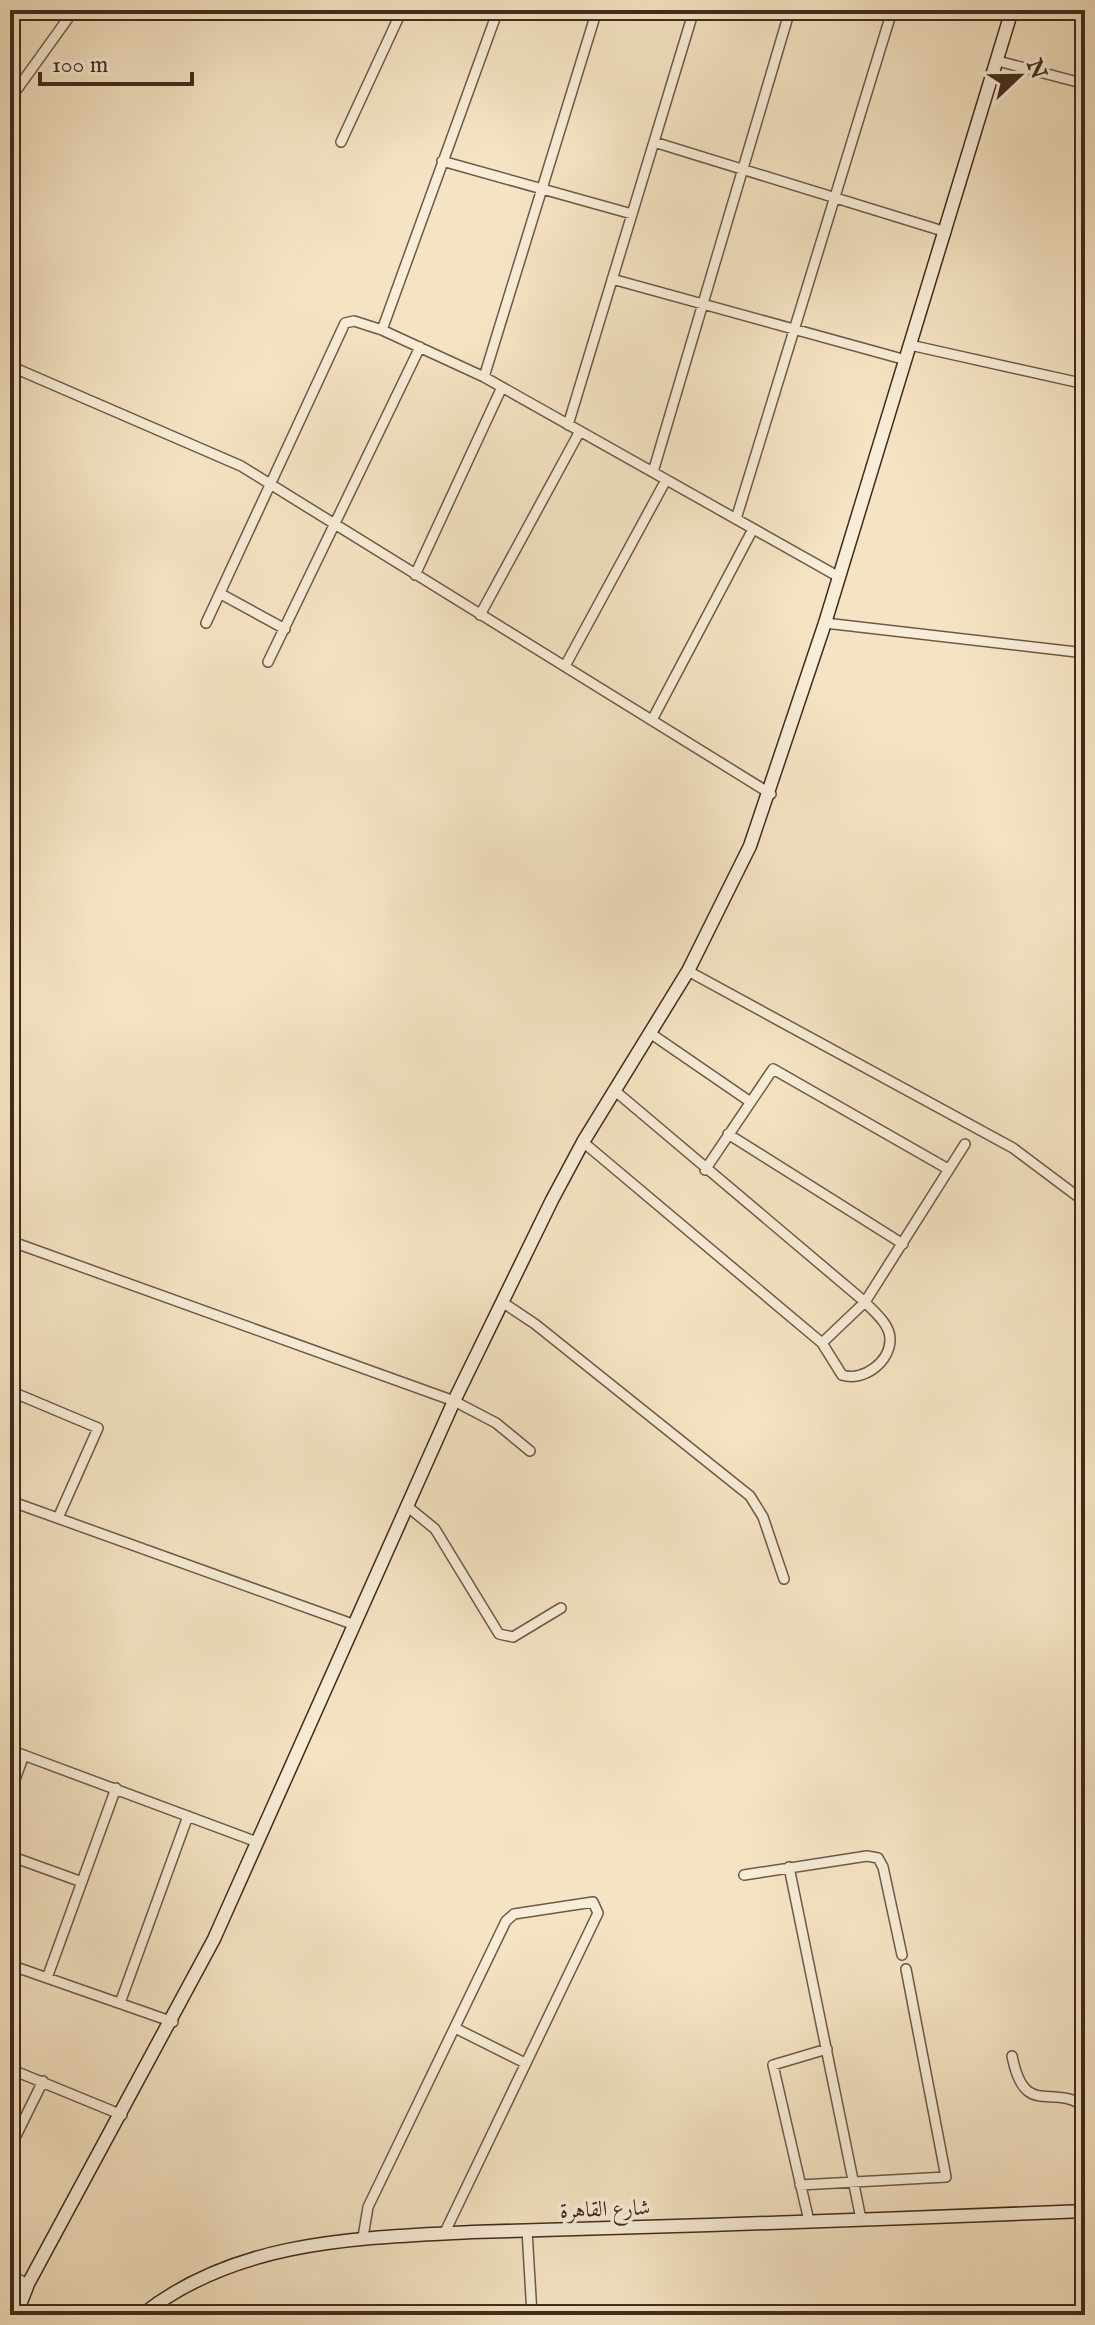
<svg xmlns="http://www.w3.org/2000/svg" width="1095" height="2325" font-family="'IM FELL English',Amiri,serif">
  <style>
    .lines { fill: none; stroke-linecap: round; stroke-linejoin: round }
    .minor-casing { stroke: #6f5846; stroke-width: 12 }
    .secondary-casing { stroke: #422a1d; stroke-width: 15 }
    .minor { stroke: #f8edd8; stroke-width: 9 }
    .secondary { stroke: #f8edd8; stroke-width: 12 }
    .labels { text-anchor: middle; stroke-width: 7; stroke-linejoin: round; paint-order: stroke }
    .street-label { font-size: 22px; fill: #422a1d; stroke: #f8edd8 }
  </style>
  <rect width="100%" height="100%" fill="#f5e4c3"/>
  <filter id="stains"><feTurbulence type="fractalNoise" baseFrequency=".0025" numOctaves="4"/><feColorMatrix values="0 0 0 0 .2 0 0 0 0 .09 0 0 0 0 .02 0 0 0 .5 -.17"/></filter>
  <radialGradient id="worn" r=".72"><stop offset=".6" stop-color="#630" stop-opacity="0"/><stop offset="1" stop-color="#630" stop-opacity=".3"/></radialGradient>
  <g class="lines">
    <g class="minor-casing">
      <path id="minor" d="M498 10 382 330 484 377 839 577
        M839 10 1011 14
        M998 61 1085 84
        M10 99 74 10
        M341 142 402 10
        M654 142 946 232
        M442 161 632 214
        M612 279 906 360
        M910 345 1085 384
        M10 366 241 466 771 794
        M484 377 597 10
        M568 425 694 10
        M653 472 790 10
        M736 519 892 11
        M415 575 502 387
        M221 594 285 629
        M480 615 580 431
        M206 623 345 323 354 321 382 330
        M825 623 1085 653
        M268 662 420 347
        M565 666 666 480
        M652 720 753 529
        M688 971 1013 1148 1085 1202
        M650 1033 749 1101
        M728 1134 903 1244
        M583 1142 822 1343 842 1375C863 1382 891 1362 890 1338 889 1323 874 1312 865 1302L614 1090
        M705 1170 773 1069 948 1169
        M10 1241 454 1401 496 1423 530 1451
        M502 1302 535 1324 750 1496 763 1517 784 1579
        M822 1343 865 1302 965 1144
        M10 1391 98 1428 58 1518
        M10 1501 355 1625
        M408 1507 435 1529 499 1634 513 1637 561 1608
        M10 1750 257 1842
        M10 1793 24 1755
        M10 1856 82 1882
        M789 1867 861 2219
        M744 1875 867 1856 878 1858 883 1867 902 1955
        M10 1965 173 2022
        M47 1978 116 1788
        M120 2003 188 1816
        M455 2028 525 2063
        M1012 2056C1025 2120 1051 2082 1085 2107
        M10 2069 122 2115
        M10 2148 43 2081
        M800 2185 946 2177 906 1969
        M809 2221 773 2065 827 2049
        M527 2230 532 2315
        M363 2237 368 2207 506 1921 514 1914 593 1902 598 1913 444 2234
        M10 2275 28 2284"/>
    </g>
    <g class="secondary-casing">
      <path id="secondary" d="M16 2315 28 2284 214 1939 454 1401 552 1200 583 1142 688 971 750 846 825 623 1012 10
        M142 2315C236 2240 358 2238 472 2232 551 2229 630 2227 709 2225 834 2221 960 2216 1085 2211"/>
    </g>
    <use href="#minor" class="minor"/>
    <use href="#secondary" class="secondary"/>
  </g>
  <g class="labels">
    <g class="street-label">
      <text transform="translate(605 2208) rotate(-2)" y="8">شارع القاهرة</text>
    </g>
  </g>
  <rect width="1095" height="2325" fill="none" stroke="#f5e4c3" stroke-width="40"/>
  <rect x="12" y="12" width="1071" height="2301" fill="none" stroke="#422a1d" stroke-width="4"/>
  <rect x="20" y="20" width="1055" height="2285" fill="none" stroke="#422a1d" stroke-width="2"/>
  <g transform="translate(1019 76) rotate(68)" stroke="#f8edd8" stroke-width="6" paint-order="stroke">
  <path d="M0-6L14 30L0 20L-14 30Z" fill="#422a1d"/>
  <text y="-12" font-size="22" font-weight="bold" text-anchor="middle" fill="#422a1d">N</text>
  </g>
  <path d="M40 72v12h152v-12" fill="none" stroke="#422a1d" stroke-width="4"/>
  <text x="52" y="72" font-size="24" fill="#422a1d" stroke="#f8edd8" stroke-width="6" paint-order="stroke">100 m</text>
  <rect width="100%" height="100%" filter="url(#stains)"/>
  <rect width="100%" height="100%" fill="url(#worn)"/>
</svg>
